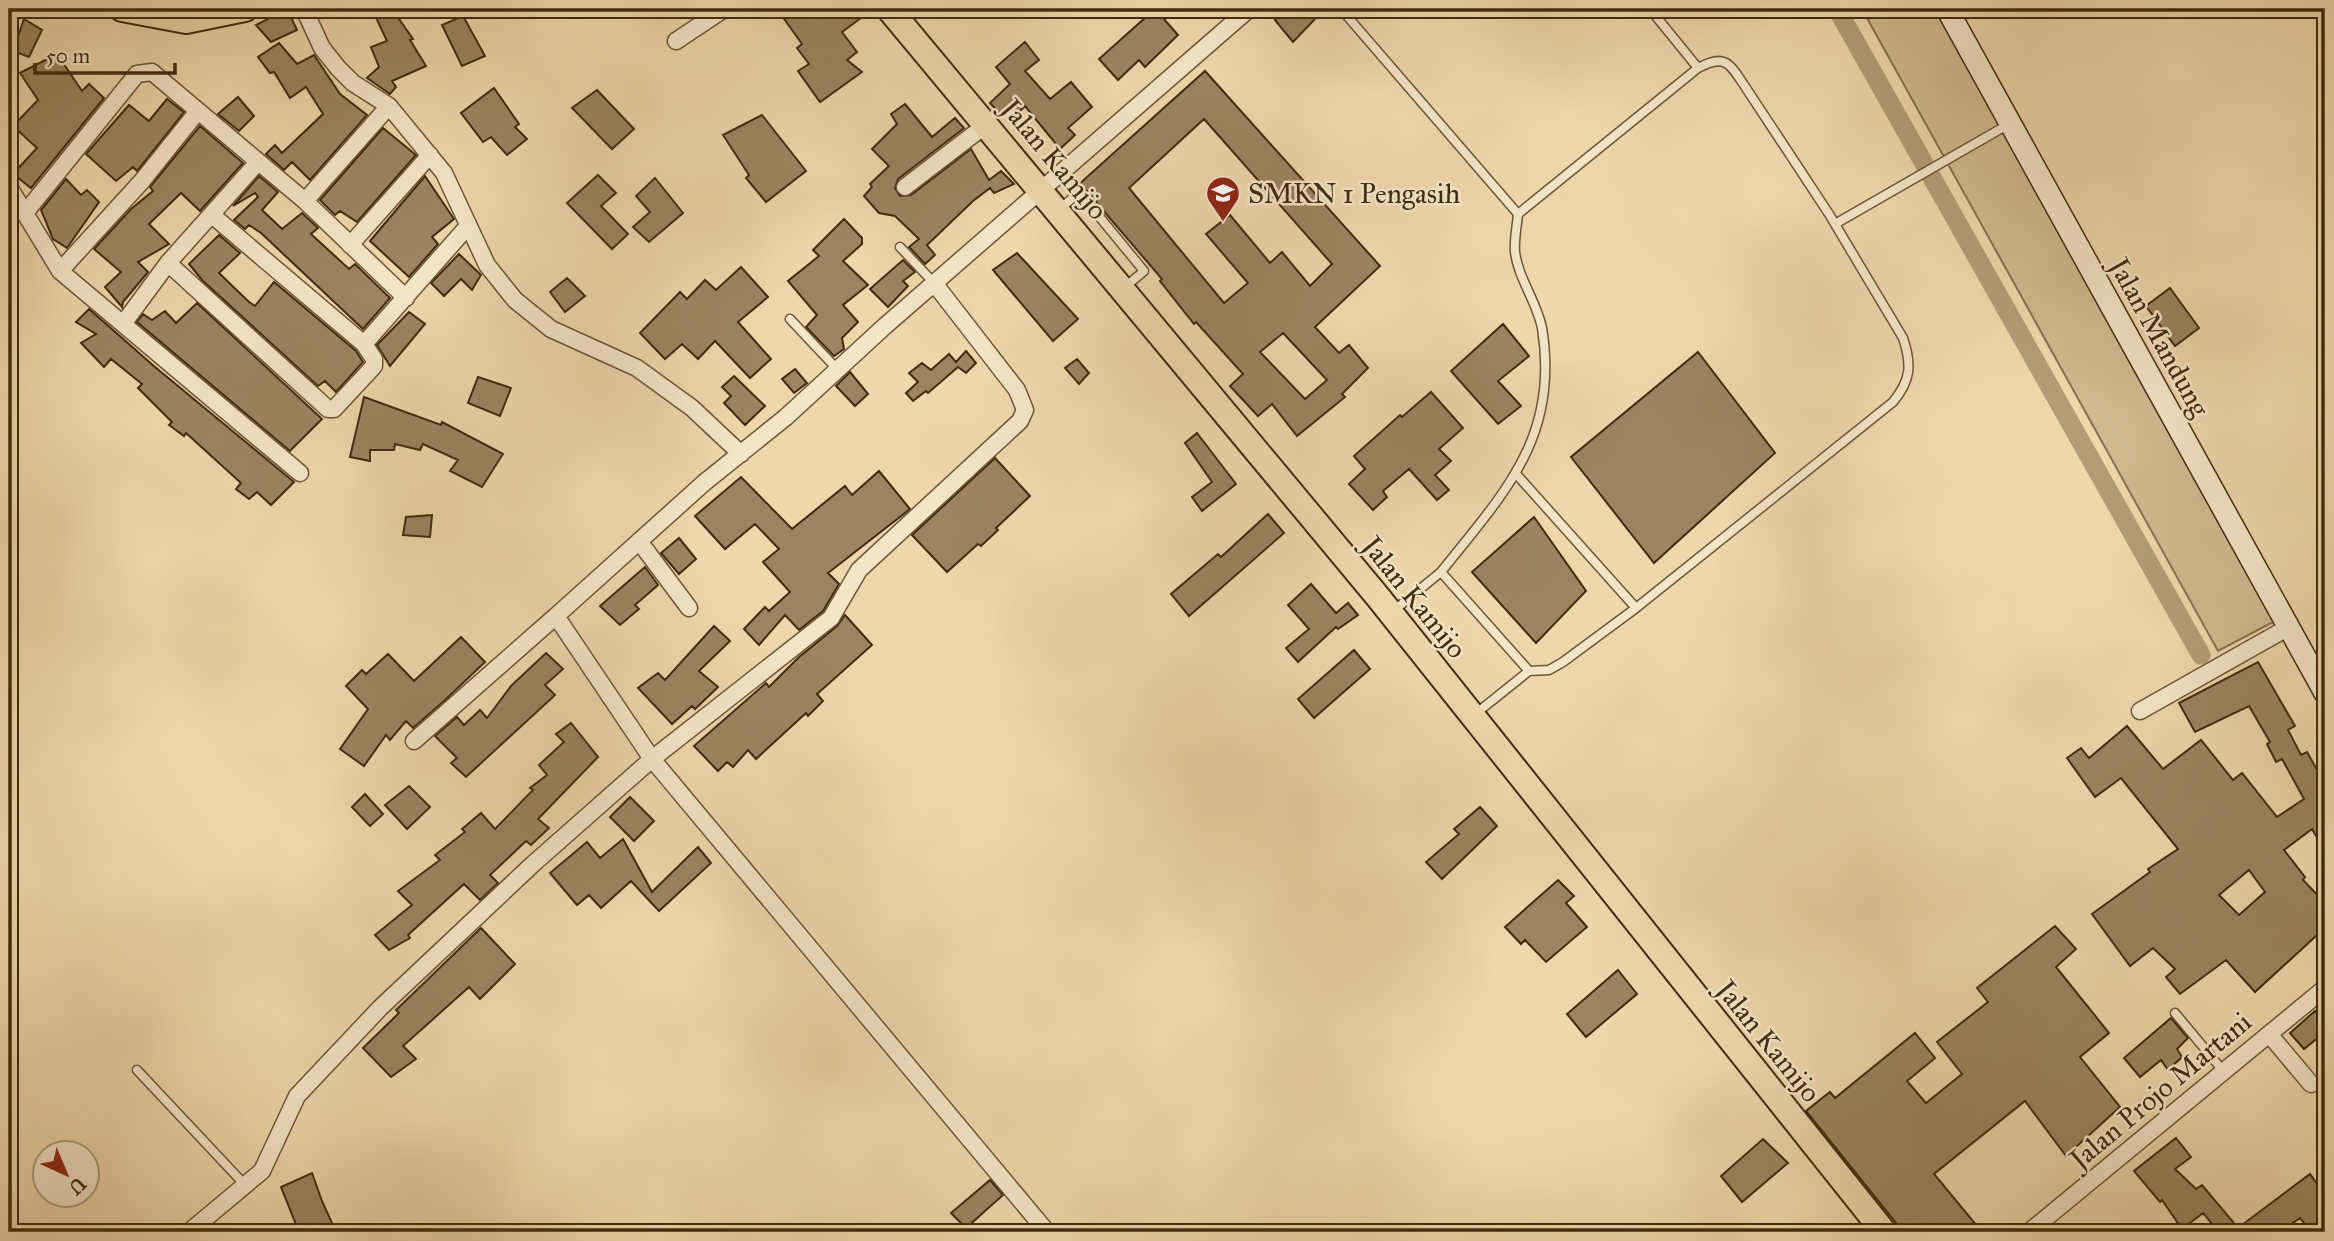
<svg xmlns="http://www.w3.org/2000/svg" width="2334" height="1241" font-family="'IM FELL Great Primer',serif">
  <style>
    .green { fill: #d1ba90; stroke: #89724f; stroke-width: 2 }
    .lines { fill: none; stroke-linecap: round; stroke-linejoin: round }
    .canal { stroke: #b39d76; stroke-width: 19 }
    .building { fill: #9b8460; stroke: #412b0e; stroke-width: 2; fill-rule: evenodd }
    .lane-casing { stroke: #6c5635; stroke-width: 11 }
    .street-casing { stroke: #6c5635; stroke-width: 19 }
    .secondary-casing { stroke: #412b0e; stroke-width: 24 }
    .primary-casing { stroke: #412b0e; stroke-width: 28 }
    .lane { stroke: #f4e5c8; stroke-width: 8 }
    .street { stroke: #f4e5c8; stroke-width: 16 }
    .secondary { stroke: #f4e5c8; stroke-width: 21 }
    .primary { stroke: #eed7ab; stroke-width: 24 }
    .labels { text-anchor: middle; stroke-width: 5; stroke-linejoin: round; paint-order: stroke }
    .street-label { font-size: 28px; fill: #412b0e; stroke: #f4e5c8 }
    .poi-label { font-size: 28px; fill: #412b0e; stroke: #f4e5c8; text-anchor: start }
  </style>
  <rect width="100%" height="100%" fill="#eed7ab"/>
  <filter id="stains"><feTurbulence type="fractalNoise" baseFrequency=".00286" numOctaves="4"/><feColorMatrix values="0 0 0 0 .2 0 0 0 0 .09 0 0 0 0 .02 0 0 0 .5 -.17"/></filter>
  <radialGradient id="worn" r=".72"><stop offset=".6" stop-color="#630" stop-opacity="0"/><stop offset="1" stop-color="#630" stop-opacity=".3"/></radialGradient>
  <path class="green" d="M1862 9H1940L2275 621 2218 651Z"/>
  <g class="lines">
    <path class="canal" d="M1837 9 2201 655"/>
  </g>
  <path class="building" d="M287 9 297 30 271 42 256 25Z
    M372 9H423L399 19 413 39 410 40 426 66 392 81 396 87 390 94 367 78 379 67 371 47 387 41Z
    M777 9H873L842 32 857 52 847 60 862 72 820 102 798 71 809 64 797 48 802 44Z
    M1155 9 1178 35 1145 67 1139 60 1118 80 1099 59Z
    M1287 9H1307L1315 19 1293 42 1275 20Z
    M463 16 485 56 462 66 442 25Z
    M24 19 42 30 29 57 13 51Z
    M1025 42 1039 60 1025 71 1050 99 1071 82 1092 107 1068 128 1075 135 1060 149 1025 106 1017 114 1011 108 1002 116 990 103 1010 84 996 67Z
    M279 43 297 64 314 55 340 94 367 115 310 180 292 162 284 170 266 154 275 145 282 153 323 114 306 87 290 98 274 72 270 73 258 57Z
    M57 54 82 91 89 84 104 98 31 188 13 174 37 148 13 126 38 100 20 73Z
    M1205 71 1380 266 1315 327 1339 353 1349 345 1368 368 1342 394 1345 397 1297 436 1272 404 1258 416 1230 386 1243 374 1196 322 1194 324 1160 281 1162 279 1084 188 1077 186ZM1204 119 1332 264 1310 286 1282 252 1270 263 1230 215 1206 234 1248 283 1224 303 1129 188ZM1283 333 1327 380 1305 399 1260 352Z
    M494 88 519 124 515 127 527 139 507 155 491 137 483 142 461 113Z
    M597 90 634 129 612 149 572 108Z
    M238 97 254 116 239 131 218 114Z
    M167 99 184 112 137 171 133 167 116 181 86 154 129 105 149 121Z
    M905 104 932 137 955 118 964 128 898 179 895 188 900 196 911 195 971 149 989 180 1001 171 1014 184 994 193 990 188 973 201 927 245 935 255 925 264 909 247 919 239 895 216 879 213 864 196 872 187 870 184 889 166 872 149 897 124 891 114Z
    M762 115 806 171 766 202 746 178 749 175 723 135Z
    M200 126 243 163 200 211 181 193 149 224 169 244 138 262 148 272 123 302 122 307 105 287 121 272 94 249 131 209 153 191 150 187Z
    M383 128 416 155 357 222 340 211 335 215 320 200Z
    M598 175 616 193 601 206 628 234 612 249 567 203Z
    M259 176 278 192 262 210 282 229 302 213 318 228 311 234 349 269 355 264 390 298 363 329 261 233 249 225 245 229 234 220 258 197 255 193 233 206Z
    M425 176 454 219 432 237 438 244 409 277 370 241Z
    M655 178 683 213 649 242 633 227 650 212 636 196Z
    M66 179 81 195 87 190 99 202 67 248 53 239 41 210Z
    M844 219 862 238V244L843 261 868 285 843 305 858 322 842 338 844 349 834 356 806 327 817 315 788 281 819 256 813 250Z
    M219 235 240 253 219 273 249 302 255 306 274 282 356 351 363 362 336 392 325 381 318 386 202 280 189 264Z
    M1017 253 1078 319 1053 341 993 270Z
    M459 254 481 275 472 290 461 279 444 296 431 283Z
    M903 260 915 272 903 281 908 286 888 307 870 289Z
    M741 267 768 297 738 322 771 359 750 378 715 341 698 359 682 344 665 359 640 333 680 292 687 299 705 280 716 290Z
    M567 278 585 296 565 312 550 292Z
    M2170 288 2199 328 2175 346 2146 306Z
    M197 303 322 419 290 451 137 322 143 314 152 320 165 311 176 323Z
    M89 309 155 367 294 482 271 505 257 492 249 499 236 489 241 483 186 433 184 436 169 425 172 422 138 388 142 384 111 359 104 367 81 343 96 334 76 322Z
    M409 312 425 324 390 366 377 345Z
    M1503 324 1529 356 1498 381 1521 406 1498 424 1451 371Z
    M966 351 976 363 966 373 958 367 928 393 926 391 913 401 906 393 918 382 909 373 922 363 931 370 949 354 956 362Z
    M1698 352 1775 453 1654 563 1571 457Z
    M1077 359 1089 373 1079 384 1065 368Z
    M795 369 807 383 794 393 782 379Z
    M850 372 868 394 855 406 836 386Z
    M734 376 765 406 745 425 724 403 731 396 722 387Z
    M478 377 511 388 500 416 468 403Z
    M1431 392 1463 428 1439 449 1451 461 1435 475 1449 490 1437 500 1409 469 1383 491 1387 497 1373 510 1349 484 1365 469 1354 456 1400 415 1402 417Z
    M364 397 441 425 442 422 503 454 482 487 450 471 458 460 423 444 420 450 395 444 394 450H370V461L350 457Z
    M1197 433 1236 484 1202 511 1192 497 1212 482 1185 443Z
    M995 458 1030 496 996 528 998 530 981 546 978 544 947 572 912 535Z
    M879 471 910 509 828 573 839 584 823 611 799 630 785 615 759 645 744 629 765 607 769 611 790 592 763 562 779 549 755 524 725 549 695 516 741 477 792 529 845 486 852 495Z
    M1268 514 1284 533 1189 616 1171 594 1218 554 1221 557Z
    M432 515 430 537 403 535 406 517Z
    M1534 517 1586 591 1536 643 1472 572Z
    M679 538 696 559 679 574 661 553Z
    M645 567 658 585 635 605 639 609 620 625 600 606Z
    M1311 584 1336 613 1348 603 1358 615 1338 629 1336 627 1298 662 1286 648 1309 629 1288 605Z
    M845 615 872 645 817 694 823 701 808 716 806 713 756 759 748 750 733 767 727 762 718 771 694 746 766 683 769 687 798 658 837 626Z
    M714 626 730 641 699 671 718 687 695 709 692 706 672 724 638 688 658 673 665 680Z
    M461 637 485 662 444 701 413 728 406 721 390 740 386 735 364 766 340 749 368 709 346 686 362 670 366 674 388 654 414 681Z
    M1354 650 1370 669 1314 718 1298 699Z
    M546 653 563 669 545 685 555 695 466 777 451 763 457 758 435 736 457 717 464 725 480 710 487 718 511 686Z
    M2258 662 2295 726 2288 730 2301 755 2307 752 2325 784V851L2312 829 2284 850 2305 877 2303 880 2325 903V931L2318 938 2316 936 2255 992 2226 960 2180 994 2166 977 2175 969 2153 948 2130 966 2092 914 2150 872 2148 869 2178 849 2121 778 2095 797 2067 758 2081 748 2089 758 2127 726 2163 769 2201 740 2233 780 2242 773 2277 817 2304 799 2282 759 2276 762 2267 744 2270 742 2249 706 2195 732 2179 703ZM2249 870 2265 892 2239 915 2219 895Z
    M571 723 598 757 538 819 549 828 531 845 526 841 490 875 498 883 480 900 464 884 408 935 410 938 389 950 375 935 412 905 398 891 440 860 435 855 465 832 462 829 481 813 495 829 533 790 530 788 547 775 539 765 564 742 556 734Z
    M409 786 430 807 407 829 385 805Z
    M365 794 383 814 370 826 352 807Z
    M630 797 654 821 634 841 610 817Z
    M1480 807 1497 826 1442 879 1426 862 1459 834 1454 829Z
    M623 839 652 892 698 847 711 863 659 911 631 881 601 908 589 895 577 905 550 873 587 842 600 858Z
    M1558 880 1574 896 1566 903 1587 927 1546 962 1525 940 1521 944 1505 927Z
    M2055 926 2076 949 2056 967 2109 1033 2080 1057 2120 1107 2066 1156 2025 1101 1934 1174 1977 1226 1970 1232H1899L1896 1223 1806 1111 1830 1092 1835 1098 1915 1033 1935 1058 1907 1081 1926 1103 1962 1074 1937 1042 1988 1002 1977 988Z
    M481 928 515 964 480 999 469 987 403 1046 416 1059 391 1077 363 1048 399 1013 396 1010Z
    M1618 970 1637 994 1586 1037 1567 1014Z
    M2315 1011 2325 1022V1032L2304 1049 2290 1033Z
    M2171 1018 2188 1038 2177 1049 2182 1057 2168 1070 2161 1060 2140 1077 2124 1058Z
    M2176 1138 2191 1157 2175 1169 2196 1189 2202 1185 2238 1228 2310 1174 2325 1195V1232H2311L2300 1218 2280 1232H2219L2203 1213 2182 1229 2162 1200 2160 1202 2134 1171Z
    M1763 1139 1788 1163 1742 1202 1721 1176Z
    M312 1173 322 1201 336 1232H299L281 1187Z
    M990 1180 1003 1195 966 1228 951 1213Z"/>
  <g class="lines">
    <g class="lane-casing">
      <path id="lane" d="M1341 9 1518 214
        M1059 210 1079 192 1144 271 1125 287
        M1835 224 2009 124
        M900 247 934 283
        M790 319 838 370
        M1517 475 1636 608
        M1392 612 1441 572
        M1529 671 1441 572C1504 493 1560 437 1542 328 1537 302 1518 278 1515 252 1514 239 1517 226 1518 214L1698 68 1650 9
        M1474 715 1529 671 1549 670 1563 662 1636 608 1893 402C1911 380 1912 365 1903 338L1829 214 1744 85C1729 62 1724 54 1698 68
        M2175 1013 2224 1072
        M137 1070 245 1185"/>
    </g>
    <g class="street-casing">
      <path id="street" d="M304 9 322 48 338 68 353 83 389 106 444 173 487 265 515 300 551 329 637 368 692 408 741 454
        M676 41 724 9
        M9 187 60 271 300 473
        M905 187 987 124
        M305 201 389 106
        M25 213 137 74 152 72 305 201 406 298
        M350 245 430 155
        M168 263 328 409H334L374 366V359L364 344 212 215
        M60 271 142 181 198 111
        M934 283 1017 390 1025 410 1020 421 859 570 831 618 652 759 1047 1232
        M123 324 168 263 257 163
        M364 344 468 226
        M639 541 689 608
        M2140 711 2289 627
        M414 741 556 616
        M2269 1034 2311 1084
        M189 1232 262 1171 297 1096 380 1008 533 864 652 759 556 616 705 482 786 417 885 326 1249 9
        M2029 1232 2325 988"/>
    </g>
    <g class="secondary-casing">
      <path id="secondary" d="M1947 9 2325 693"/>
    </g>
    <g class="primary-casing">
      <path id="primary" d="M122 9 186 21 245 9
        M889 9 1378 597 1884 1232"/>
    </g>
    <use href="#lane" class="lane"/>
    <use href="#street" class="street"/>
    <use href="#secondary" class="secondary"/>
    <use href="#primary" class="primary"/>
  </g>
  <defs>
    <g id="school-pin" transform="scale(1.75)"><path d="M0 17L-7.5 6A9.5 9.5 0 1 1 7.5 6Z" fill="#8f2418" stroke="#f4e5c8"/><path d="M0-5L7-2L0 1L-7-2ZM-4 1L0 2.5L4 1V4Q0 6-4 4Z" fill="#fff"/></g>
  </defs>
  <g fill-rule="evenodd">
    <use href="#school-pin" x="1223" y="193"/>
  </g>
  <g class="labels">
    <g class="street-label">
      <text transform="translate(1055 159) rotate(50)" y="10">Jalan Kamijo</text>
      <text transform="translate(2160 337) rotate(61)" y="10">Jalan Mandung</text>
      <text transform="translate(1415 597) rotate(51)" y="10">Jalan Kamijo</text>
      <text transform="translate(1769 1041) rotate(51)" y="10">Jalan Kamijo</text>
      <text transform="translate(2160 1090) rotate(-40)" y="10">Jalan Projo Martani</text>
    </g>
    <g class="poi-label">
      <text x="1248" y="203">SMKN 1 Pengasih</text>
    </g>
  </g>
  <rect width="2334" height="1241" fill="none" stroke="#eed7ab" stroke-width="35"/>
  <rect x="10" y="10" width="2313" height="1220" fill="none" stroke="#412b0e" stroke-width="3.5"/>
  <rect x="18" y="18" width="2299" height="1206" fill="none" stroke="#412b0e" stroke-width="2"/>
  <g transform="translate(66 1174) rotate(136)"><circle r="33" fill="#f4e5c8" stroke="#ac9b7e" stroke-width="2"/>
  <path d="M0-5L12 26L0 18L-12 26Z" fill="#8f2418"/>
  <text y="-10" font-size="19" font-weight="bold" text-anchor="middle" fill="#412b0e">U</text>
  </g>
  <path d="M35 63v10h140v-10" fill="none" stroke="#412b0e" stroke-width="3.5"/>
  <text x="46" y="63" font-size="21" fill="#412b0e" stroke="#f4e5c8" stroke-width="5" paint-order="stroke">50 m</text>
  <rect width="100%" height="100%" filter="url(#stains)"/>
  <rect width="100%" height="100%" fill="url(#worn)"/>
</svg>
